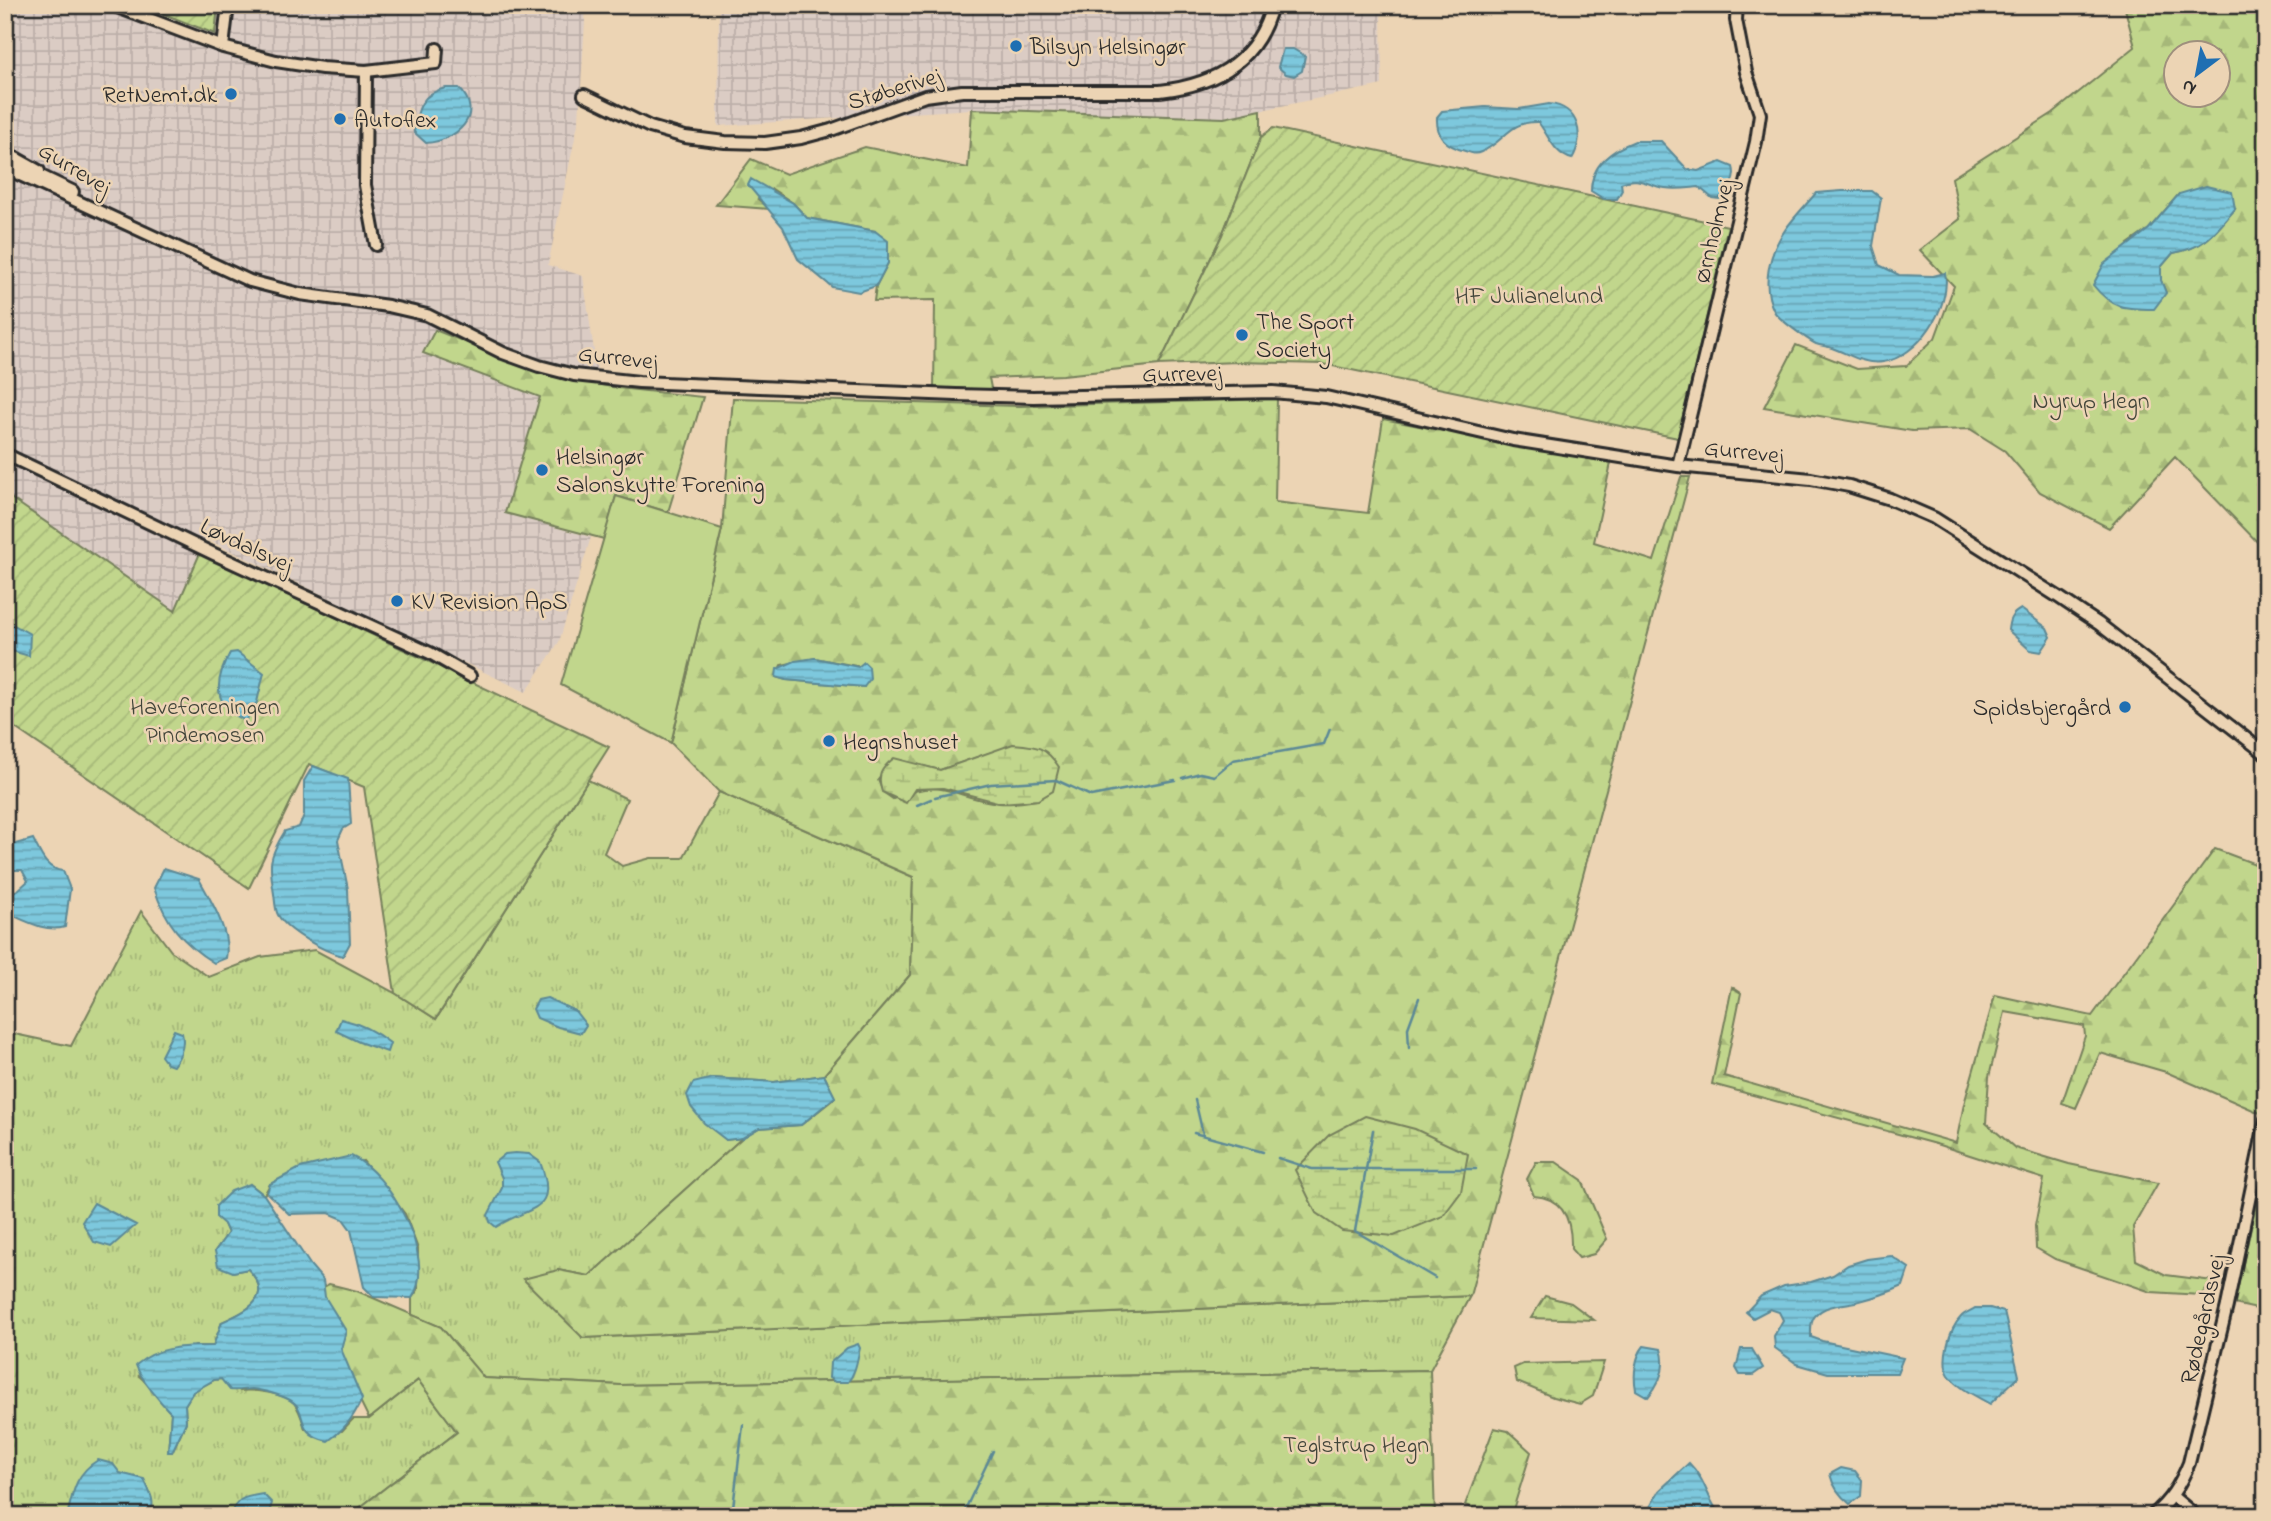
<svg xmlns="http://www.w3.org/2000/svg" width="2271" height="1521" font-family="'Indie Flower',sans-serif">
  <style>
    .industrial { fill: url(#industrial-grid) }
    .grass { fill: url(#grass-tufts); stroke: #76805c; stroke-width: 2 }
    .forest { fill: url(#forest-firs); stroke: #76805c; stroke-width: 2; fill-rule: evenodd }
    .wetland { fill: url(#wetland-marsh); stroke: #76805c; stroke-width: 2 }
    .garden { fill: url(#garden-furrows); stroke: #76805c; stroke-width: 2 }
    .pitch { fill: #c1d68c; stroke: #76805c; stroke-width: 2 }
    .water { fill: url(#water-rules); stroke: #5c8996; stroke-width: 2 }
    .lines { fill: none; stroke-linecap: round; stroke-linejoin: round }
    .stream { stroke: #5c8996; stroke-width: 2.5 }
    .minor-casing { stroke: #2b2b2b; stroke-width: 16 }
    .major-casing { stroke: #2b2b2b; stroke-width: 18 }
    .minor { stroke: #ecd4b4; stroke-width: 10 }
    .major { stroke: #ecd4b4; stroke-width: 12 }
    .poi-dot { fill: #1f6fb2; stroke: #ecd4b4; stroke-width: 2.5 }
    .labels { text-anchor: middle; stroke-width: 5; stroke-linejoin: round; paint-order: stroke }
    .poi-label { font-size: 24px; fill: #2b2b2b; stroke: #ecd4b4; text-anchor: start }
    .street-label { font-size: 24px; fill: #2b2b2b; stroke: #ecd4b4 }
    .park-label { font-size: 24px; fill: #42453a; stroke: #ecd4b4 }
  </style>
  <defs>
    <pattern id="industrial-grid" width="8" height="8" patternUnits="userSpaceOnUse" patternTransform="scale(1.75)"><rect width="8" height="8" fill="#dbccc4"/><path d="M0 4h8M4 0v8" fill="none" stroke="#bcafa9"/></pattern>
    <pattern id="grass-tufts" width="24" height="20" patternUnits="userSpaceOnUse" patternTransform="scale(1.75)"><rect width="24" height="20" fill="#c1d68c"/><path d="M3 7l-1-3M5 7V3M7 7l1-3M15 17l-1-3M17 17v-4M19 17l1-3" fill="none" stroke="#a6b879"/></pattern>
    <pattern id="forest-firs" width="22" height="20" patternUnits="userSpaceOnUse" patternTransform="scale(1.75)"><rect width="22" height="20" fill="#c1d68c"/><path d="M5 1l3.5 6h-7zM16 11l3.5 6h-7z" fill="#a6b879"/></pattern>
    <pattern id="wetland-marsh" width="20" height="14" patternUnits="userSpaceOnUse" patternTransform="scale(1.75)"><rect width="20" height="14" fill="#c1d68c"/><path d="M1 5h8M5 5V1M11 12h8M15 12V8" fill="none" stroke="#a6b879"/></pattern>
    <pattern id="garden-furrows" width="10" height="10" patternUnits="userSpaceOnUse" patternTransform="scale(1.75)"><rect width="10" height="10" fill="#c1d68c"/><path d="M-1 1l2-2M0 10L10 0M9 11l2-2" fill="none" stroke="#a6b879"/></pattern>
    <pattern id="water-rules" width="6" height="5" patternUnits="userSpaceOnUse" patternTransform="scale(1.75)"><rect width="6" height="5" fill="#7dc8dd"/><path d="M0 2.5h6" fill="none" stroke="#67a3b3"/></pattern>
  </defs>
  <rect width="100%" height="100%" fill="#ecd4b4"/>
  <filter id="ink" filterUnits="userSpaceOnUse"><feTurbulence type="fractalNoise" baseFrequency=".0143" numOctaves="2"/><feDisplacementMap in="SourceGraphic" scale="14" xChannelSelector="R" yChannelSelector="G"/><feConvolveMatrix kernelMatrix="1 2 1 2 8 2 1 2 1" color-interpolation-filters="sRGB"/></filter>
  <g filter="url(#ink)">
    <path class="industrial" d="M5 5H586L579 119 548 265 583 276 597 371 551 376 435 330 424 354 540 397 505 513 591 537 559 642 526 692 206 539 176 611 5 494Z
      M719 5H1381L1382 85 1224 118 972 109 718 126Z"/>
    <path class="grass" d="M588 780 627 799 604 853 622 866 651 858H683L719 792 913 877 910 975 824 1075 774 1082 713 1078 726 1140 742 1138 589 1276 558 1270 582 1338 1470 1296 1430 1370 620 1385 483 1378 441 1327 412 1315V1298L418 1290V1249L405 1214 363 1161 270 1184 264 1195 250 1184 224 1224 228 1233 215 1251 233 1272 248 1269C276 1298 246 1311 222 1322L213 1346H195L139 1376C152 1387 159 1401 171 1413L168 1452H172L186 1422 185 1405 193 1391 214 1380 221 1379 240 1391C253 1389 284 1393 294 1403 300 1410 302 1419 305 1429L342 1431 353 1419H369L418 1380 457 1432 349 1516H5V1032L71 1046 141 911 171 951 209 977 260 957 315 950 395 993 436 1019Z"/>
    <path class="forest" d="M2124 5H2266V551L2175 457 2109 528 2040 492 2005 451 1970 429 1912 431 1764 407 1796 345 1857 369 1906 366 1935 338 1954 286 1920 250 1960 219 1952 178 2053 113 2135 47ZM2176 52H2218V94H2176ZM2179 194 2235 209C2215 233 2205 248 2173 253L2161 267V281L2166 293 2128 244 2149 229Z
      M972 109 1224 118 1261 110V137L1222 235 1159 365 1063 375 989 378 992 393 934 392 935 300 874 301 876 286 888 263 875 231 807 218 793 203 772 189 758 199 770 209 716 205 751 159 786 174 865 147 968 168Z
      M435 330 551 376 618 388 703 397 668 512 616 496 604 539 505 513 540 397 423 353Z
      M733 398 1020 406 1277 399 1275 502 1368 513 1383 419 1611 463 1594 542 1654 561 1681 477H1690L1470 1296 583 1338 523 1279 558 1270 589 1276 742 1138 759 1128 801 1125 835 1098 824 1075 910 975 913 877 719 792 671 743 722 529ZM815 658 862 667 864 687 786 680 776 677 781 665ZM992 752 1037 800C1025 802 1012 804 999 803 951 798 945 775 893 799L883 792 878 780 894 759 940 770Z
      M2215 849 2266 868V1131L2260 1113 2166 1072 2100 1053 2076 1108 2062 1103 2085 1036 2084 1026 2005 1012 1989 1077 1986 1123 2015 1148 2069 1164 2158 1183 2133 1227 2136 1260 2166 1275 2213 1281 2201 1295 2151 1292 2055 1259 2036 1248 2035 1226 2044 1179 1939 1145 1712 1084 1732 987 1741 993 1724 1076 1956 1143 1964 1104 1995 995 2092 1016Z
      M2266 1159V1311L2234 1304Z
      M1536 1162H1556L1582 1180 1607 1239 1594 1254 1579 1258 1571 1249C1572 1222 1564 1198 1534 1196L1527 1179Z
      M329 1284 357 1291 441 1327 484 1378 620 1385 1430 1370 1435 1516H349L457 1432 418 1380 369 1419 308 1295Z
      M1545 1296 1571 1303 1594 1320 1531 1318Z
      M1604 1362 1593 1396 1580 1404 1553 1397 1517 1382 1514 1368 1523 1364Z
      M1494 1428 1508 1431 1531 1452 1511 1516H1489L1465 1505Z"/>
    <path class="wetland" d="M1013 744C1037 746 1045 746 1059 767L1053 791 1038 800 1001 803 943 788 915 789 906 803 882 792C877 776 880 769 894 758L940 770Z
      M1365 1116 1415 1129 1468 1154 1461 1192 1443 1216 1394 1236 1342 1231 1316 1213 1295 1170 1329 1135Z"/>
    <path class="garden" d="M146 5H218L215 34 146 7Z
      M1273 128 1728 226 1678 438 1323 364 1237 362 1159 365 1222 235 1261 137Z
      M5 494 175 611 200 553 609 747 436 1019 395 993 364 787 309 764 249 888 5 721Z"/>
    <path class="pitch" d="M616 496 722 529 671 743 561 685Z"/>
    <path class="water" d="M1283 49H1293L1305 56 1302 71 1294 76 1286 74 1278 67Z
      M446 88H459C486 115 456 141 426 143L414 132C417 109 421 93 446 88Z
      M1549 104C1578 106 1586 136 1572 159 1554 154 1549 136 1538 122 1508 121 1504 143 1481 152 1475 155 1471 153 1465 151 1446 146 1436 137 1437 117L1442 111 1485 107 1519 109Z
      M1635 141H1661L1687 169 1698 171 1721 162 1733 167C1737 180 1728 190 1719 199L1712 198 1699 187C1688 188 1677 190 1665 188 1649 186 1638 175 1621 183L1622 190 1617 199H1604L1591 191C1591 164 1612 150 1635 141Z
      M751 179 793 203 807 218 875 231 888 241V263L876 286 859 292 832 287 798 259 783 227 748 185Z
      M2206 186 2232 192 2235 209C2215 233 2205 248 2173 253L2161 267V280L2166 293 2154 309C2125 309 2112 309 2093 285L2104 264 2149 229 2179 194Z
      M1842 191H1872L1881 198 1873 246 1879 265 1899 275 1933 276 1945 273C1952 306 1917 358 1883 362 1864 365 1849 354 1832 348 1827 346 1821 346 1816 344 1808 340 1777 318 1774 311 1761 285 1769 253 1785 230 1794 217 1806 205 1816 193Z
      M2021 609 2047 628 2051 637 2041 652 2030 650 2008 630C2009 620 2011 614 2021 609Z
      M5 620 30 634 29 656 5 649Z
      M237 652 264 673 257 702 246 721C212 706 214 681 230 653Z
      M815 658 858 667 864 662 869 667 870 679 864 687 786 680 776 677 777 669 795 661Z
      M313 766 348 779 351 824 343 829 338 840 348 889 350 943 343 956C325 952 288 932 278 915 275 910 275 900 274 894 269 864 268 858 285 831L299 827 304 815V781Z
      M33 839C41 854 45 869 63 871L70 889 65 927C45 933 24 920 5 912V895L18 890 28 881 22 870H13L5 876V847Z
      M164 868 199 879C211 901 231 932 226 958L214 963C182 943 166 923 154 888Z
      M547 998 575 1011 586 1025 581 1033 558 1027 537 1018 533 1009 538 1000Z
      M341 1019C359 1023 376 1032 390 1043L387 1052 359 1042 336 1031Z
      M174 1030 182 1033C185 1045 181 1056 173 1066L167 1064 161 1056Z
      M824 1075 835 1097 801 1125 759 1128 742 1138 726 1140 704 1123 691 1107 687 1095 693 1083 713 1078 774 1082Z
      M515 1153 529 1154 540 1162C560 1213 530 1205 496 1227L490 1222 488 1215 502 1188V1178L495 1162 505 1154Z
      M351 1156C389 1172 438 1259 412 1298L374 1297 364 1287 351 1230 343 1219 329 1213 289 1214 267 1193 270 1184 300 1168Z
      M250 1184 264 1195 311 1266 323 1280 325 1297 346 1331 341 1349 362 1399C353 1418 345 1429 328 1441 292 1433 310 1411 290 1400 281 1395 262 1390 252 1389 245 1389 238 1391 230 1390L221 1379 214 1380 193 1392 185 1405 186 1422 172 1452H168L171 1413C161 1403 140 1378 136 1365 158 1346 185 1346 213 1346L222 1322C246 1311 276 1298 248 1269L233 1272 218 1266 215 1251 228 1233 224 1224 216 1217V1206L231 1191Z
      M94 1203 136 1225 111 1247 94 1242 82 1222Z
      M1891 1256 1909 1268 1903 1286C1888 1293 1872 1298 1856 1302 1842 1305 1826 1304 1815 1316 1810 1321 1811 1330 1811 1337L1822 1341 1903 1358 1897 1373H1828L1797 1364 1775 1348 1774 1336 1783 1320 1779 1312 1770 1309 1753 1318 1746 1312 1761 1296 1784 1286 1811 1282 1833 1275 1848 1265 1867 1259Z
      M1975 1308H1990L2004 1312 2019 1376 1990 1404C1976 1396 1959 1389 1949 1375 1940 1361 1950 1328 1961 1317 1964 1313 1971 1311 1975 1308Z
      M858 1344 860 1348C857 1360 856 1372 848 1382H835L829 1378 830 1363 847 1348Z
      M1644 1346 1661 1349C1667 1367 1660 1383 1648 1397L1636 1390C1633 1375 1635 1357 1644 1346Z
      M1741 1349H1752L1763 1368 1753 1375H1740L1736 1368Z
      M98 1460 113 1464 120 1473 144 1479C150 1493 156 1501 150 1516H67C73 1491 76 1473 98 1460Z
      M1689 1463C1707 1481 1707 1500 1721 1516H1653L1650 1507 1659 1491Z
      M1841 1468 1855 1471 1862 1480 1861 1496 1850 1504C1840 1496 1833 1487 1830 1474Z
      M263 1494 272 1503 268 1516H230C237 1497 244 1497 263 1494Z"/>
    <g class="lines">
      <path class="stream" d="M1182 778 1200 773 1214 776 1233 760 1324 744 1330 729
        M935 797 991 784 1056 780 1091 796 1175 780
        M917 805 931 799
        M1409 1048 1408 1028 1419 998
        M1195 1100 1203 1134
        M1373 1130 1355 1231 1435 1278
        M1194 1133 1263 1152
        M1278 1158 1312 1169H1476
        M732 1516 743 1425
        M962 1516 993 1451"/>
      <g class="minor-casing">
        <path id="minor" d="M112 5 223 47 276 61 322 68 366 71 436 63 437 49
          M223 47 228 5
          M366 71 365 185 376 245
          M584 95 650 127 685 137 725 142 765 143 801 138 831 130 925 96 962 91H1160C1214 85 1258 62 1272 5
          M5 152 39 171
          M5 168 250 281 300 294 388 306 427 315 503 353 539 366 574 375 639 382 956 395 1033 397 1273 392 1326 397 1513 440 1678 466 1811 479 1849 486 1890 499 1934 518 2060 598 2099 624 2266 754
          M5 454 214 554 430 653 470 676
          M1678 466 1756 142 1760 114 1746 72 1736 20 1737 5
          M2172 1496 2196 1516
          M2152 1516C2170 1501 2180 1485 2189 1463L2227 1306 2266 1119"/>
      </g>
      <g class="major-casing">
        <path id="major" d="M5 160 72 192"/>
      </g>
      <use href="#minor" class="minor"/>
      <use href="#major" class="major"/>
    </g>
  </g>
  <g class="poi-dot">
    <circle cx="1016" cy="46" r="7"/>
    <circle cx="231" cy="94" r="7"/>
    <circle cx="340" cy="119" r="7"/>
    <circle cx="1242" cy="335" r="7"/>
    <circle cx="542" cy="470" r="7"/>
    <circle cx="397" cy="601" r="7"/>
    <circle cx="2125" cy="707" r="7"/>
    <circle cx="829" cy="741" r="7"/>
  </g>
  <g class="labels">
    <g class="poi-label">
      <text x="1030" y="54">Bilsyn Helsingør</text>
      <text x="217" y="102" text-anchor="end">RetNemt.dk</text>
      <text x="354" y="127">Autoflex</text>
      <text x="1256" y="329">The Sport<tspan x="1256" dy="28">Society</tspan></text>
      <text x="556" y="464">Helsingør<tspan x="556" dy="28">Salonskytte Forening</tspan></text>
      <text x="411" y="609">KV Revision ApS</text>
      <text x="2111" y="715" text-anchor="end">Spidsbjergård</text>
      <text x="843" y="749">Hegnshuset</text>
    </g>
    <g class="street-label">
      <text transform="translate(894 88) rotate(-17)" y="8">Støberivej</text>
      <text transform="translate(75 168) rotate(31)" y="8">Gurrevej</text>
      <text transform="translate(1713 231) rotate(-76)" y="8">Ørnholmvej</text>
      <text transform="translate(618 357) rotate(6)" y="8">Gurrevej</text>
      <text transform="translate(1182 373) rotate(-1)" y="8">Gurrevej</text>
      <text transform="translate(1744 451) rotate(6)" y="8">Gurrevej</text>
      <text transform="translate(247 545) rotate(25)" y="8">Løvdalsvej</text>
      <text transform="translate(2202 1319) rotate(-77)" y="8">Rødegårdsvej</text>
    </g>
    <g class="park-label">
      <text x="1529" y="303">HF Julianelund</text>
      <text x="2091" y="408">Nyrup Hegn</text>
      <text x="205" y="714">Haveforeningen<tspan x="205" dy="28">Pindemosen</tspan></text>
      <text x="1356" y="1452">Teglstrup Hegn</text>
    </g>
  </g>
  <rect width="2271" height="1521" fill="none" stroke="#ecd4b4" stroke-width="28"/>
  <rect x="14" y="14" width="2243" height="1493" fill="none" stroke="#2b2b2b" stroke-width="2.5" filter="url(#ink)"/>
  <g transform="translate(2197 74) rotate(212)"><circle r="33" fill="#ecd4b4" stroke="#9f907d" stroke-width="2"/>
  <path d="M0-5L12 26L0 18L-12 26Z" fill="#1f6fb2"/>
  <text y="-10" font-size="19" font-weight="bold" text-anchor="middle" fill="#2b2b2b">N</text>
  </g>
</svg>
